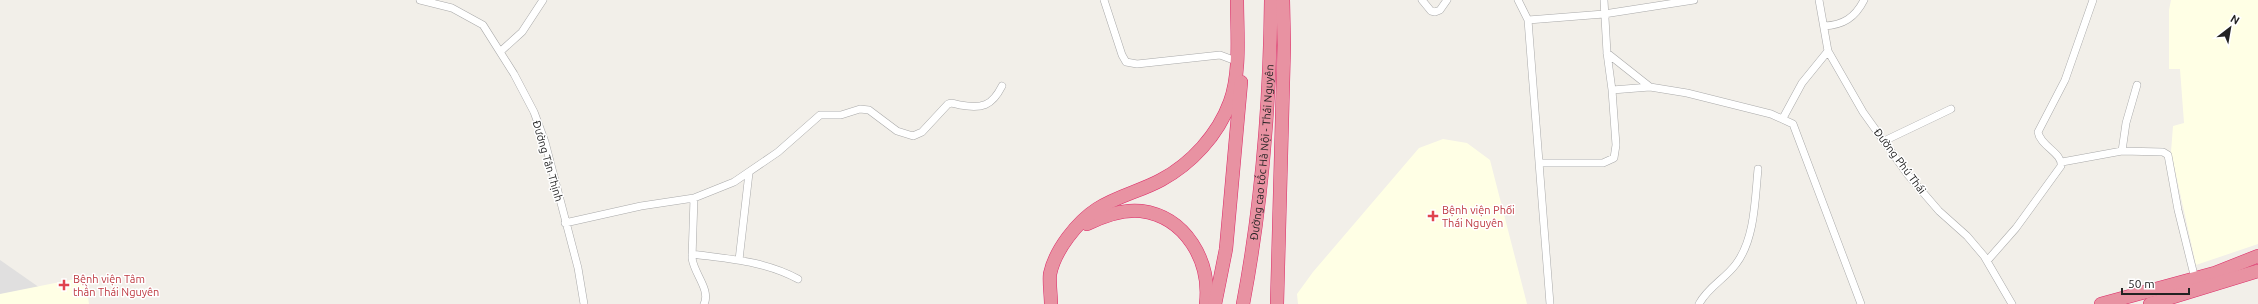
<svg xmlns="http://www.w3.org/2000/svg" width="2258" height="304" font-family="Ubuntu,sans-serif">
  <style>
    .residential { fill: #e0dfdf }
    .education { fill: #ffffe5 }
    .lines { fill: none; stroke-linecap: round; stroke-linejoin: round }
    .street-casing { stroke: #a9a9a9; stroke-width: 8 }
    .highway-casing { stroke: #dc2a67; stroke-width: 14 }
    .street { stroke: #fff; stroke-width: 7 }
    .highway { stroke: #e892a2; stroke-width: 13 }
    .health-dot { fill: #e0444e; stroke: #fff; stroke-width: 1.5 }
    .labels { text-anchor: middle; stroke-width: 3; stroke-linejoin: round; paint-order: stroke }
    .street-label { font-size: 11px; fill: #222; stroke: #fff }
    .health-label { font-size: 11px; fill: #be3a42; stroke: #fff; text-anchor: start }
  </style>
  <rect width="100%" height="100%" fill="#f2efe9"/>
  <path class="residential" d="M0 260 63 304H0Z"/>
  <path class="education" d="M2171 0H2258V244L2196 265 2171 152 2173 126 2184 123 2180 69H2169V10Z
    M1443 139 1467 143 1490 160 1527 304H1298L1297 294 1313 272 1419 148Z
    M85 277 89 304H0V294Z"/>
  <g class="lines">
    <g class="street-casing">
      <path id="street" d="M420 0 452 8 483 25 514 74 534 112 545 142 578 268 584 304
        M1104 0 1122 55 1126 62 1137 64 1220 55 1236 61
        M1422 0 1431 11 1435 12 1440 10 1447 0
        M1518 0 1528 20 1550 304
        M1604 0 1607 53 1612 90 1650 87 1687 93 1771 114 1793 124 1861 304
        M1819 0 1828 51 1863 112 1908 175 1939 211 1967 236 1984 256 2012 304
        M1528 20 1604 14 1694 0
        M1824 26C1843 25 1855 18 1864 0
        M501 51 522 32 543 0
        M1607 53 1650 87
        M1783 118 1802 83 1828 51
        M1884 141 1951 109
        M2122 151 2163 152 2168 155 2178 210 2195 279
        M2062 162 2122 151 2126 123 2137 85
        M1541 163H1603L1614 158 1616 145 1612 90
        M694 198 692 258C694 274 711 290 704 304
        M565 223 641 206 694 198 734 182 778 152 820 115H841L860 109 869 110 897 131 913 136 922 132 948 104C952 102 955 104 960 105 982 109 992 106 1002 86
        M692 254C729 259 765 261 798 279
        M739 260 749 173
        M1987 261 2016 228 2061 166C2063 153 2040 146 2038 132L2065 80 2093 0
        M1699 304C1708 287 1725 279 1736 264 1755 239 1755 199 1758 169"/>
    </g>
    <g class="highway-casing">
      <g id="highway">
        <path d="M1087 224C1103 216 1122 209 1141 211 1186 217 1211 261 1206 304"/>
        <path d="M1051 304C1051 295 1049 283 1050 274 1055 250 1077 222 1097 209 1117 196 1141 191 1161 180 1191 164 1218 135 1230 102 1241 71 1237 33 1237 0"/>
        <path d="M1215 304 1226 249 1241 82"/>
        <path id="s1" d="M1243 304C1262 204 1270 102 1271 0"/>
        <path d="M1277 304 1284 45 1283 0"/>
        <path d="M2101 304 2215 273 2258 256"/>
        <path d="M2150 304 2258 271"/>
      </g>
    </g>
    <use href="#street" class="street"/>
    <use href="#highway" class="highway"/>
  </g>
  <g class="health-dot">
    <path d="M1431 210h4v4h4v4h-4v4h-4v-4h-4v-4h4z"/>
    <path d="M62 279h4v4h4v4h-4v4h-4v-4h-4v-4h4z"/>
  </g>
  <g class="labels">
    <g class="street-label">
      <text dy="4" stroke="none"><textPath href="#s1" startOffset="153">Đường cao tốc Hà Nội - Thái Nguyên</textPath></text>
      <text transform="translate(548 161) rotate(74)" y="4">Đường Tân Thịnh</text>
      <text transform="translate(1900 161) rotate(53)" y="4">Đường Phú Thái</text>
    </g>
    <g class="health-label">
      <text x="1442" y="214">Bệnh viện Phổi<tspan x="1442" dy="13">Thái Nguyên</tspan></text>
      <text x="73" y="283">Bệnh viện Tâm<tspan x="73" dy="13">thần Thái Nguyên</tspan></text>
    </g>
  </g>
  <g transform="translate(2230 28) rotate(31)" stroke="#ffffff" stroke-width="3" paint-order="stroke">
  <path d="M0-3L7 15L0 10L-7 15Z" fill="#222222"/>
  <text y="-6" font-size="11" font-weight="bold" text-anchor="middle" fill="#222222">N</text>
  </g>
  <path d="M2122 288v6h67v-6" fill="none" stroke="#222222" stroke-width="2"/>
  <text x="2128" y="288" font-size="12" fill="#222222" stroke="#ffffff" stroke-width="3" paint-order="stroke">50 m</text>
</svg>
